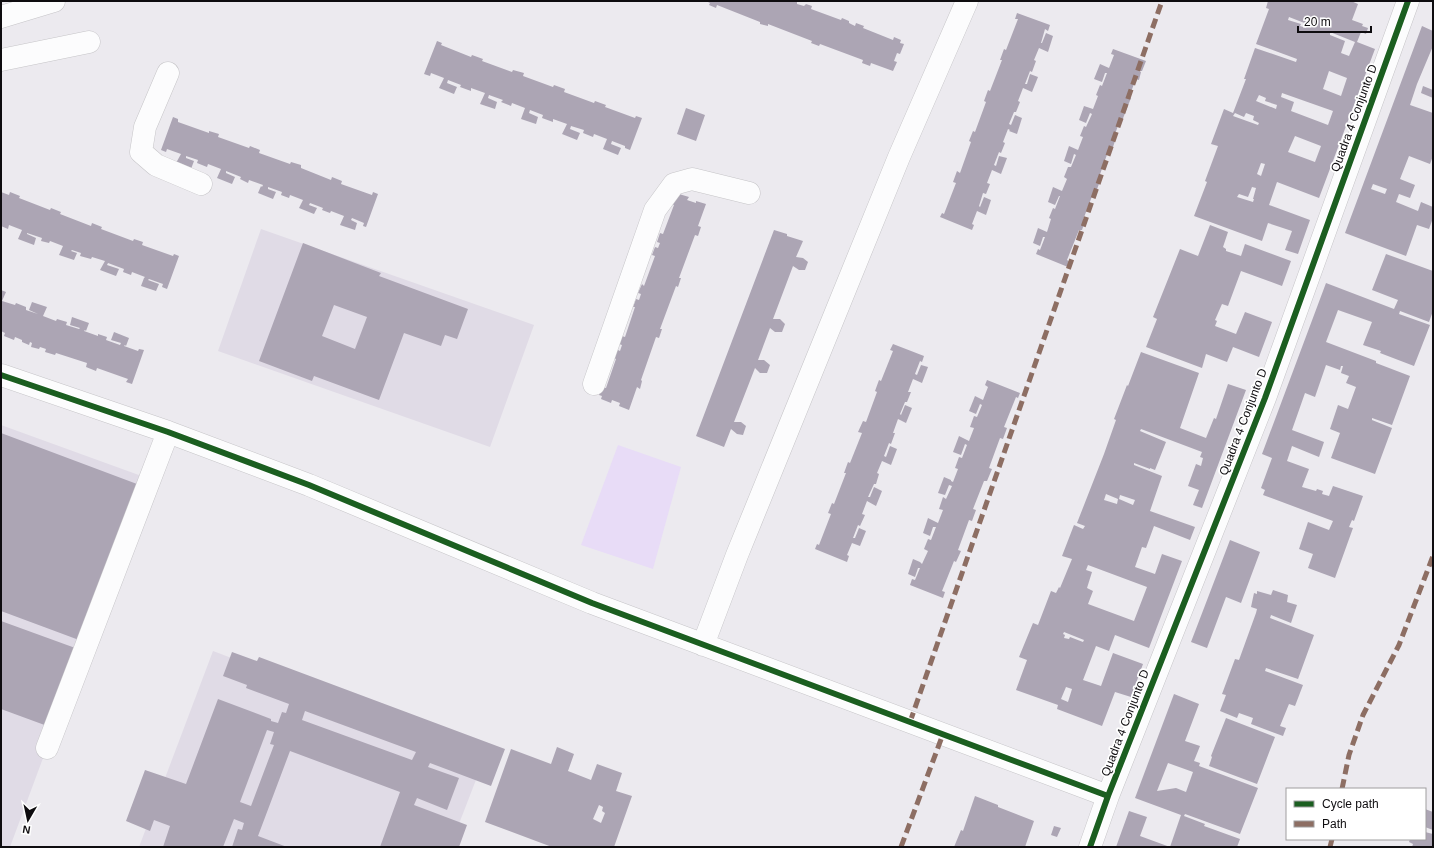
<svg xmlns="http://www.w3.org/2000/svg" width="1434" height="848" font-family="Arial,sans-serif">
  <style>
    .built { fill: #e0dbe6 }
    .green { fill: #e8dcf7 }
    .building { fill: #aca5b4; fill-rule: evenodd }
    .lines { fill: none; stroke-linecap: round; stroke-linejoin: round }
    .minor-casing { stroke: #c6c5c8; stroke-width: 23 }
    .major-casing { stroke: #c6c5c8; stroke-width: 23 }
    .minor { stroke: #fcfcfd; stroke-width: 22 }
    .major { stroke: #fcfcfd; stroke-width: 22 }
    .quiet { stroke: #8d6e63; stroke-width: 5; stroke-dasharray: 10 5; stroke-linecap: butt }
    .cycleway-casing { stroke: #fff; stroke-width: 8 }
    .cycleway { stroke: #1b5e20; stroke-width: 6 }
    .labels { text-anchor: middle; stroke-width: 3.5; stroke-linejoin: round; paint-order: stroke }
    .street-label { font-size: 12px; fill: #0e0c0f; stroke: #fff }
  </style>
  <rect width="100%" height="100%" fill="#eceaef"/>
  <path class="built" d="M261 229 534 325 490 447 218 351Z
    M1 425 147 478 10 847H1Z
    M213 651 486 754 450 847H139Z"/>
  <path class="green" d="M618 445 681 467 653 569 581 545Z"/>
  <path class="building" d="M706 1H797V4L804 6 806 4 812 6 811 9 841 20 842 18 849 21V23L855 26 856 23 864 26 863 28 893 40 894 37 901 40 900 43 904 44 900 54 897 53 894 61 897 62 893 71 871 63 870 66 862 63 863 60 820 44 819 46 811 43 812 41 768 24V26L760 24V22L717 5 716 8 709 5 710 3Z
    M1268 1H1351L1358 4 1352 20 1363 24 1362 26 1368 28 1366 34 1361 32 1357 42 1375 49 1319 198 1277 182 1269 205 1310 220 1298 254 1285 250 1292 231 1268 223 1262 241 1194 216 1207 182 1205 181 1218 146 1211 144 1224 109 1233 113 1246 79H1244L1255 48 1296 62 1297 59 1256 44 1269 9 1266 8ZM1289 17 1307 24 1306 28 1300 26 1301 24 1288 20ZM1330 32 1355 42 1349 56 1341 53 1345 41 1330 35ZM1329 71 1347 78 1341 96 1323 89ZM1282 93 1333 111 1328 125 1291 111 1294 102 1281 97ZM1259 95 1266 98 1265 101 1277 105 1276 109 1256 101ZM1235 113 1244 117 1246 113 1254 116 1253 120 1259 123 1258 125 1233 116ZM1295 136 1321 146 1315 162 1288 152ZM1261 163 1265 164 1261 176 1257 174ZM1252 187 1256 188 1253 199H1254L1253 202 1237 197 1239 194 1248 197Z
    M1017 13 1050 25 1048 31 1045 29 1041 43H1042L1046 33 1053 36 1048 52 1039 48 1034 60 1036 61 1032 72 1030 71 1025 84H1027L1030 74 1038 77 1032 92 1023 88 1018 101 1020 102 1016 112H1014L1009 124 1011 125 1015 115 1022 118 1017 134 1009 131 1010 130 1008 129 1003 142 1005 143 1001 153 999 152 994 165 996 166 999 156 1007 158 1001 174 992 170 987 183 990 184 986 194 983 193 979 206 980 207 984 197 991 200 986 215 977 211 972 224 974 225 972 230 940 217 942 213 944 214 956 183 953 182 957 171 960 173 971 142 969 141 973 131 975 132 986 102 984 101 988 90 990 91 1002 60H1000L1004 49 1006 50 1018 19H1015Z
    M1422 26 1433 31V46L1417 84 1410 105 1433 113V156L1430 164 1409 156 1400 179 1415 185 1410 198 1399 194 1396 202 1418 211 1421 202 1433 207V218L1429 229 1417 225 1406 256 1345 233ZM1373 184 1387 189 1385 194 1371 189Z
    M437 41 442 43 441 45 471 57 472 55 483 59 482 61 512 72 513 70 524 73 523 76 553 87 554 85 565 89 564 92 594 103 595 101 606 105 605 107 635 118 636 116 642 118 630 150 625 148V146L612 141 611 144 621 148 618 155 603 149 607 139 594 134 593 137 583 133 584 130 571 126 570 129 580 133 577 140 562 134 567 124 553 119V122L542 118 543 115 530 110 529 113 538 117 536 124 521 119 525 108 512 103 511 106 501 102 503 100 489 95 488 98 497 102 495 109 480 104 485 93 471 88V91L460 87 461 85 448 80 447 83 457 87 454 94 439 88 444 78 431 73 430 76 424 74Z
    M1113 49 1146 61 1142 71H1139L1141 72 1139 80 1136 79 1129 97 1131 98 1122 121 1120 120 1114 137 1116 138 1112 150 1109 149 1098 180 1100 181 1096 192 1094 191 1083 220 1085 221 1082 230H1079L1067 260 1070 262 1068 267 1036 254 1038 249 1040 250 1045 237H1043L1040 246 1033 243 1038 228 1047 232 1051 219 1049 218 1053 208 1055 209 1060 196H1059L1055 205 1048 202 1053 187 1062 191 1067 179 1064 177 1068 167H1071L1076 155 1074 154 1071 164 1064 161 1069 146 1078 150 1083 137 1080 136 1084 126 1086 127 1092 114 1090 113 1086 123 1079 120 1084 106 1093 109 1098 96 1096 95 1100 85 1102 86 1107 73H1105L1102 82 1094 79 1100 64 1109 68 1114 55 1111 54Z
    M1423 86 1433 90V98L1421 93Z
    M686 108 705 115 696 141 677 134Z
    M173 117 178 119V122L209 133V131L219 134 218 137 249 148 250 146 260 150 259 153 290 164 291 162 301 165V168L331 180 332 177 342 181 341 184 372 195 373 192 378 194 366 227 363 226 364 223 352 218 351 220 357 223 355 230 340 225 344 216 331 211 330 213 322 210 323 208 310 203 309 205 317 208 314 214 299 208 303 200 290 195 289 198 281 195 282 192 268 187V189L276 192 273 199 258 193 261 186 262 187 263 185 249 180 248 183 240 179 241 177 226 171V173L235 177 232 184 217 178 221 169 208 164 207 167 197 163 198 160 186 156V158L194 161 191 169 176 163 181 154 167 149 166 152 161 150Z
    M1 192 9 195 10 192 20 196 19 198 50 210 51 208 61 212 60 214 91 226 92 223 102 227 101 229 133 241 134 239 143 242 142 245 173 256 174 254 179 256 167 289 162 287 163 284 149 279 148 280 159 284 156 291 141 286 144 278 145 277 132 272 131 275 123 272 124 269 108 263 107 265 119 269 116 276 100 270 105 261 92 257 91 259 80 256 81 253 72 250 71 251 77 253 74 260 59 255 63 246 50 241 49 243 41 241 42 238 27 233V234L36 238 34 245 18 239 22 230 9 225 8 229 1 226Z
    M679 194 689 197 687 200 696 203V201L706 204 698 226 701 227 698 236 695 235 679 278H681L678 287 676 286 660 329H662L659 338 656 337 641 380 642 381 640 389 637 387 629 410 619 406 620 403 612 400 611 403 601 399 602 396 599 395 602 387 606 388 616 359 614 358 616 349 620 351 622 345 619 344 622 336 625 337 635 307H633L636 299 639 300 641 294 638 293 642 284 644 286 655 256 652 255 655 247 658 248 660 243 657 242 660 233 663 234 674 205 672 204Z
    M1210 225 1228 232 1223 247 1226 249V251L1241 256 1245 244 1291 261 1282 286 1241 271 1228 306 1222 304 1215 320 1217 321 1215 326 1236 334 1245 312 1272 322 1259 357 1233 347 1227 362 1206 354 1202 368 1146 347 1157 319 1153 317 1180 249 1198 256Z
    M774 230 787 234V236L803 241 796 257 803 258 808 262 805 270H799L793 266 773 319H780L785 324 782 332H775L770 328 758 360H764L770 365 767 373H760L755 368 734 422H741L746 426 743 435 737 434 731 429 724 447 696 436Z
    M303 243 381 273 379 276 468 309 457 339 445 335 441 346 404 333 379 400 314 376 312 381 259 361ZM334 305 367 317 355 349 322 336Z
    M1386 254 1433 271V311L1429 322 1400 311 1399 314 1430 325 1414 366 1380 353 1381 351 1363 345 1372 322 1338 310 1326 342 1376 361V363L1410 376 1392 425 1372 418V420L1392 428 1375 474 1331 458 1340 433 1330 429 1338 405 1348 409 1356 387 1346 383 1349 376 1341 373 1343 366H1341L1340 370 1326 365 1315 397 1305 393 1292 430 1324 442 1319 457 1292 446 1287 461 1309 469 1302 487 1316 491 1317 489 1323 491 1322 494 1329 496 1333 486 1363 496 1354 521 1352 520 1349 527 1353 528 1335 578 1308 568 1313 554 1299 549 1308 522 1329 530 1333 521 1263 495 1265 490 1261 488 1272 458 1262 454 1326 283 1394 309 1398 300 1372 290Z
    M1 290 6 292 2 301 15 305 16 303 26 307V310L38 314 29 310 32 302 47 307 43 316 56 321 57 319 67 322 66 325 79 329 80 328 70 325 72 317 89 323 86 331 85 330 84 331 98 336V334L107 337 106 340 120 345 121 343 111 340 114 332 129 338 126 346 125 345 124 346 138 351 139 349 144 350 132 384 126 382 128 379 97 368 96 371 86 367 87 363 56 353 55 355 45 352 46 349 40 347 39 349 31 347 32 343 30 342 29 345 22 342V340L15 337 14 340 4 336 5 333 1 331Z
    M893 344 924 356 922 362 920 361 915 374 917 375 921 365 928 367 922 383 913 379 908 392H911L907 402H905L900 414 901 415 905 405 912 408 906 423 898 419 893 433H895L891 444 889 443 884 456 886 457 890 446 897 449 891 465 882 461 877 473 879 474 876 484H874L868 497H870L874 487 882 491 876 506 867 501 862 514 865 515 860 526 858 525 853 538H855L859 528 866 531 860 546 852 543 847 555 849 556 847 562 815 549 817 544 819 545 831 514 828 513 832 503 834 504 846 473H844L848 462 850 463 862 433 858 432 863 421 866 422 877 392 875 391 879 380 881 381 893 351 890 350Z
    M1141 352 1199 373 1180 428 1206 438 1214 418 1216 419 1228 384 1246 390 1202 508 1193 505 1199 490 1188 486 1196 464 1201 466 1203 458 1200 457 1202 452 1141 429 1140 431 1166 442 1155 470 1150 468V469L1134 463V465L1162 476 1150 511 1195 527 1190 540 1154 526 1146 548 1142 547 1135 567 1155 574 1162 554 1182 561 1149 648 1115 635 1109 651 1096 646 1083 680 1101 686 1113 653 1143 664 1131 697 1115 692 1102 726 1057 709 1058 705 1016 690 1027 660 1019 657 1033 623 1038 625 1051 591 1056 593 1059 587 1060 588 1072 559 1062 556 1074 525 1083 529 1085 526 1077 523 1104 454 1116 420 1114 419 1127 385 1128 386ZM1106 494 1118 499 1117 504 1104 500ZM1120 495 1135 500 1133 505 1119 499ZM1088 565 1147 587 1134 621 1088 604 1093 591 1087 588 1092 572 1086 570ZM1064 632 1084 640 1083 642 1070 637 1069 639 1064 638 1065 635 1063 634ZM1066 687 1072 689 1068 702 1061 699Z
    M987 380 1020 393 1018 398 1016 397 1004 427 1007 428 1003 439 1000 438 989 468 992 469 987 481H984L973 509 976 510 972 521 969 520 958 550 961 551 956 562 954 561 942 591 945 592 943 598 910 585 912 579 915 580 920 568H918L915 577 908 574 913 559 920 562 922 564 928 551 924 549 928 539 931 540 936 527H933L930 536 923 533 928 518 938 523 943 510 939 509 943 497 946 499 952 486 949 485 945 495 938 493 944 477 951 480V481L953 482 958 469 955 468 959 457 962 458 967 445 965 444 961 455 953 452 959 436 969 441 974 428 970 427 974 416 977 417 982 405 980 404 976 414 969 411 975 396 983 400 988 387 985 385Z
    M1 433 137 484 79 640 1 611Z
    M1230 540 1260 552 1241 603 1226 597 1207 648 1191 642Z
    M1273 590 1288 595 1287 602 1297 605 1291 623 1271 615 1270 618 1314 635 1298 679 1266 668 1265 671 1303 685 1295 706 1289 704 1280 726 1286 728 1283 736 1251 724 1253 718 1239 713 1237 718 1220 711 1226 695 1222 694 1235 659 1239 660 1256 613 1257 609 1251 607 1254 593 1257 594V591L1271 595Z
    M1 621 78 649 50 727 1 709Z
    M232 652 257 661 259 657 505 749 491 786 430 763 428 767 459 778 447 810 417 798 414 805 467 825 459 847H380L400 792 290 751 258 836 287 847H232L238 829 242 830 244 823 234 819 223 847H163L170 826 154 820 150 831 126 821 145 770 186 784 218 699 271 719V721L278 723 282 712 286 713 289 704 246 688 247 685 223 676ZM305 711 416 752 412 760 302 720ZM267 730 274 732 270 744 274 745 251 806 240 802Z
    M1174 694 1199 704 1185 741 1200 746 1194 761 1200 763 1199 766 1258 788 1240 834 1185 814 1184 816 1205 824 1204 826 1240 839 1237 847H1116L1129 811 1147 817 1140 836 1170 847 1181 815 1135 798ZM1168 763 1193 772 1186 792 1176 788 1157 791Z
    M1226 718 1275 737 1257 784 1209 766 1212 757 1211 756Z
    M557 747 574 754 568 771 591 780 597 764 622 773 616 791 632 796 614 847H552L485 822 511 749 551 764ZM599 805 603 807 602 811 605 813 601 823 593 819Z
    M975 796 998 805V807L1034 821 1025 847H954L961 830 963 831Z
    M1425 809 1433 812V830L1425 827Z
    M1054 826 1061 828 1057 837 1051 835Z
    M1425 832 1433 834V847H1412L1413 844 1409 842 1410 839H1425Z"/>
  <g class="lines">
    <g class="minor-casing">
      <path id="minor" d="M1 60 89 42
        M168 73 145 127 141 152 156 165 201 184
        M1 375 168 432 309 485 592 603 1108 796
        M594 384 655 210 674 184 692 179 749 193
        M703 645 737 555 899 157 967 1
        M47 748 168 432
        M1090 847 1108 796 1265 398 1408 1"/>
    </g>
    <g class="major-casing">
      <path id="major" d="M1 17 54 1"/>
    </g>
    <use href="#minor" class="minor"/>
    <use href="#major" class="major"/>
    <path class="quiet" d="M910 722 1162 1
      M1342 789 1349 755 1363 715 1399 645 1433 556
      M901 847 943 734
      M1330 847 1332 839"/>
    <g class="cycleway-casing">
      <path id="cycleway" d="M1 375 168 432 309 485 592 603 1108 796
        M1090 847 1108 796 1265 398 1408 1"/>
    </g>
    <use href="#cycleway" class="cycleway"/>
  </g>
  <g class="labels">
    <g class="street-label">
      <text transform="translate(1354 118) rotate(-70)" y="4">Quadra 4 Conjunto D</text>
      <text transform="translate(1243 422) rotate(-69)" y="4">Quadra 4 Conjunto D</text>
      <text transform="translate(1125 723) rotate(-69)" y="4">Quadra 4 Conjunto D</text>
    </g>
  </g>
  <rect width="1434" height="848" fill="none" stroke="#0e0c0f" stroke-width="4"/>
  <rect x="1286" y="788" width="140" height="52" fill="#ffffff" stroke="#9f9e9f"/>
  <rect x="1294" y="801" width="20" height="6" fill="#1b5e20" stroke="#9f9e9f"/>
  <text x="1322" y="808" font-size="12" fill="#0e0c0f">Cycle path</text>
  <rect x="1294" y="821" width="20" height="6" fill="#8d6e63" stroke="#9f9e9f"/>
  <text x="1322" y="828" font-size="12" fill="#0e0c0f">Path</text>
  <g transform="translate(28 820) rotate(189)" stroke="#ffffff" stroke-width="3" paint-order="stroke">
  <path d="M0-3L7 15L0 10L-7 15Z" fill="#0e0c0f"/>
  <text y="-6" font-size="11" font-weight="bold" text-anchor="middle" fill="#0e0c0f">N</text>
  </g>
  <path d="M1298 26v6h73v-6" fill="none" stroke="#0e0c0f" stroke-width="2"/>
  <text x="1304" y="26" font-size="12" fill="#0e0c0f" stroke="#ffffff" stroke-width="3" paint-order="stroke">20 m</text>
</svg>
